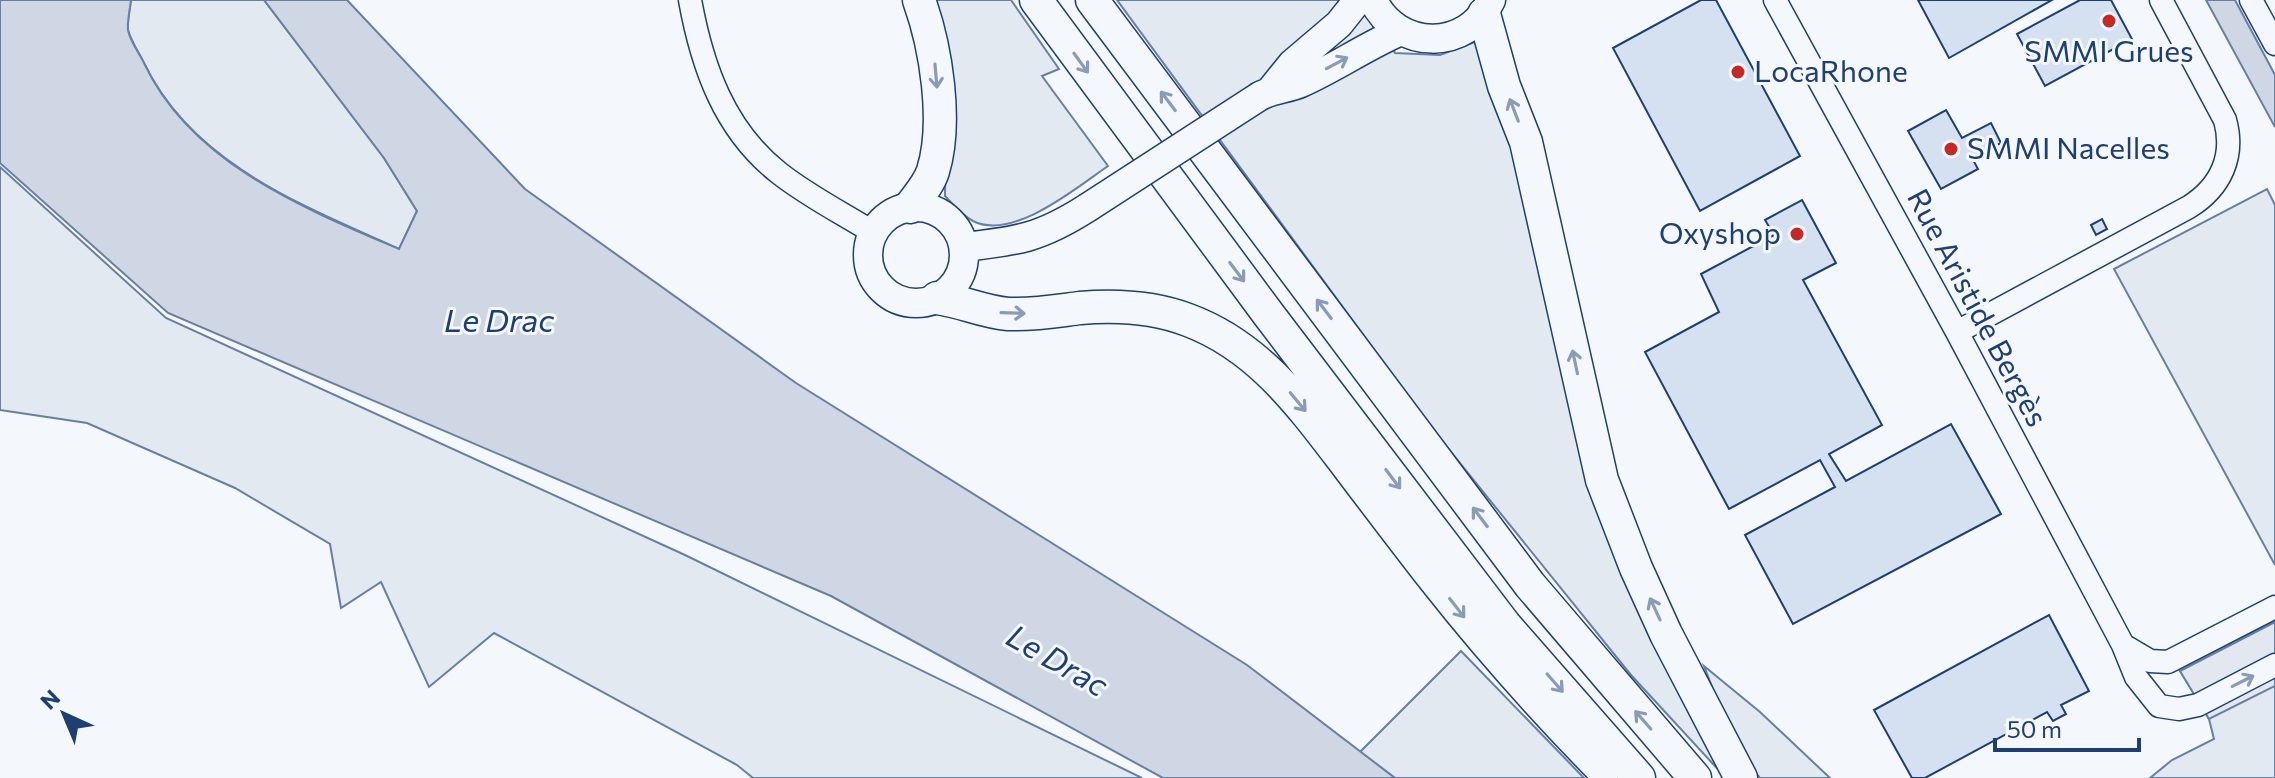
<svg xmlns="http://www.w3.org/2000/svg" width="2275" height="778" font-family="Commissioner,sans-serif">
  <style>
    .green { fill: #e3e9f0; stroke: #687fa3; stroke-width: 2 }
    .parking { fill: #e3e8f0; stroke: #687fa3; stroke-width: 2 }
    .water { fill: #cfd7e4; stroke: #687fa3; stroke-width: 2 }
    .building { fill: #d5e0f0; stroke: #1d3f73; stroke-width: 2 }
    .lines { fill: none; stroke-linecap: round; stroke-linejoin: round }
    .minor-casing { stroke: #1d3f73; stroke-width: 25 }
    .major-casing { stroke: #1d3f73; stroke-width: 31 }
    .highway-casing { stroke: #1d3f73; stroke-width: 35 }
    .minor { stroke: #f4f7fb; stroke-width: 22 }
    .major { stroke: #f4f7fb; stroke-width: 28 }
    .highway { stroke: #f4f7fb; stroke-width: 32 }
    .major-bridge-casing { stroke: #1d3f73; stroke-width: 31; stroke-linecap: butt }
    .major-bridge { stroke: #f4f7fb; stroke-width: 28 }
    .oneway { stroke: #889bb7 }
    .poi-dot { fill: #c62828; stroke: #f4f7fb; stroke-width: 3 }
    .labels { text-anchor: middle; stroke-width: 6; stroke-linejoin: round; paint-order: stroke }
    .poi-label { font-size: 30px; fill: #1d3f73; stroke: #f4f7fb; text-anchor: start }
    .street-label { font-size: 30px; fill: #1d3f73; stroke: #f4f7fb }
    .water-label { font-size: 32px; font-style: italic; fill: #1d3f73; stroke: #f4f7fb }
  </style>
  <rect width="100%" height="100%" fill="#f4f7fb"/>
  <path class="green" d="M131 0H264L384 158 417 211 399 249C304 206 192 164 144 63 139 53 131 41 128 30 127 22 130 9 131 0Z
    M926 0H1011L1059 69 1042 76 1108 166C1076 188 1013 241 973 221 962 215 954 205 945 196L946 116Z
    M1117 0H1367L1395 53 1440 55 1480 40 1513 142 1568 395 1726 778 1631 675 1434 431Z
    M0 167 166 318 685 555 1142 778H753L737 765 494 633 429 687 381 582 341 608 330 544 235 488 87 423 0 410Z
    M2267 189 2275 205V565L2114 269Z
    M2275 622V778H2150L2172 760 2214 739 2209 719 2180 671Z
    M1461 651 1584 778H1395L1360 752Z
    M1704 666 1760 712 1830 778H1760L1734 743Z"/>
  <path class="parking" d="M2275 622V686L2209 719 2180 671Z"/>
  <path class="water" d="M0 0H131C130 9 127 22 128 30 130 41 139 53 144 63 191 163 303 208 399 249L417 211 384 158 264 0H347L525 189 796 383 1247 665 1395 778H1163L831 596 168 313 0 163Z
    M2206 0H2235L2275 75V127Z"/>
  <path class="building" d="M1701 0H1716L1800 156 1700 211 1613 48Z
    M1918 0H2052L1949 58Z
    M2080 0H2111L2132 39 2045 86 2017 34Z
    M1946 110 1962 138 1991 123 2001 143 1972 158 1978 169 1941 189 1908 131Z
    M1802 200 1836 263 1803 280 1882 425 1829 454 1846 481 1951 424 2001 514 1793 624 1745 535 1835 487 1820 460 1729 509 1645 352 1719 312 1701 274 1774 235 1765 220Z
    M2102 219 2107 229 2096 235 2091 225Z
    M2049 615 2089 691 2061 705 2066 714 2053 721 2047 712 1925 778H1912L1874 710Z"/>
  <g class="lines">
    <g class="minor-casing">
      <path id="minor" d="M690 0C702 66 724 130 779 173 808 196 842 213 874 233
        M1775 0 1957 332 2123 645 2136 677 2159 706 2179 709 2198 705 2275 665
        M2251 0 2275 44
        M1957 332 2189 207C2221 187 2235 156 2225 120L2161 0
        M2123 645 2150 661 2168 662 2275 607"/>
    </g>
    <g class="major-casing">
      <path id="major" d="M1373 0C1397 51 1468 52 1491 0
        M1271 90 1292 64 1339 24 1358 0
        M1260 96C1273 89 1287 89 1301 83 1335 68 1366 46 1401 31
        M868 255a48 48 0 1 1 96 0a48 48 0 1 1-96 0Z
        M964 247C1018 241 1040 238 1087 208"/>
    </g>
    <g class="highway-casing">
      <path id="highway" d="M1036 0 1269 315 1505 625 1639 778
        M1092 0 1530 585 1695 778
        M1484 14 1504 86 1526 142 1602 480 1636 568 1666 634 1741 778
        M910 207C918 196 929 184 933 171 948 122 936 47 919 0
        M937 298C961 301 983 312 1008 314 1032 315 1056 311 1080 308 1116 305 1154 307 1188 320 1261 347 1304 409 1350 469 1378 506 1406 543 1435 580 1487 646 1544 710 1603 770"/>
    </g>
    <use href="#minor" class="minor"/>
    <use href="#major" class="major"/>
    <use href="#highway" class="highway"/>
    <g class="major-bridge-casing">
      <path id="major-bridge" d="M1087 208 1260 96"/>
    </g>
    <use href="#major-bridge" class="major-bridge"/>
  </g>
  <defs><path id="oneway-shaft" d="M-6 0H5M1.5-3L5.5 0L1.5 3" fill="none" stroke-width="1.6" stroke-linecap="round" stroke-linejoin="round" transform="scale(2)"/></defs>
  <g class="oneway">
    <use href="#oneway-shaft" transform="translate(1081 63) rotate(54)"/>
    <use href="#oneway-shaft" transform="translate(1337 63) rotate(-28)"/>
    <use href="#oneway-shaft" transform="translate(936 76) rotate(85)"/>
    <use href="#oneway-shaft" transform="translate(1168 101) rotate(-127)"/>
    <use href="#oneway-shaft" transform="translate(1514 110) rotate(-111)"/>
    <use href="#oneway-shaft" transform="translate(1237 272) rotate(53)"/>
    <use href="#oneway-shaft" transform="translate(1324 309) rotate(-127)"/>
    <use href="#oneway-shaft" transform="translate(1013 313) rotate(2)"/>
    <use href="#oneway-shaft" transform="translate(1575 362) rotate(-102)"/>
    <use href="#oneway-shaft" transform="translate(1298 402) rotate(50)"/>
    <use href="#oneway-shaft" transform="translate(1393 479) rotate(53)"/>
    <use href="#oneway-shaft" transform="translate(1480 517) rotate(-127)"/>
    <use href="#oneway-shaft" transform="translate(1457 608) rotate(52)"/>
    <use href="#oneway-shaft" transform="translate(1655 609) rotate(-115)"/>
    <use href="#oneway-shaft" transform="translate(2243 681) rotate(-27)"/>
    <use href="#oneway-shaft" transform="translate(1555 683) rotate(49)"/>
    <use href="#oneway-shaft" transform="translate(1643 720) rotate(-131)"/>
  </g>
  <g class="poi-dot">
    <circle cx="2109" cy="21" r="8"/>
    <circle cx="1738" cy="72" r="8"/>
    <circle cx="1951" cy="149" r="8"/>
    <circle cx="1797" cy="234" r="8"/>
  </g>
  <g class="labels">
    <g class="poi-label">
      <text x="2109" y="62" text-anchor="middle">SMMI Grues</text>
      <text x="1754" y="82">LocaRhone</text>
      <text x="1967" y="159">SMMI Nacelles</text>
      <text x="1781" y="244" text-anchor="end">Oxyshop</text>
    </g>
    <g class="street-label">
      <text transform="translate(1977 308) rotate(62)" y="10">Rue Aristide Bergès</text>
    </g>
    <g class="water-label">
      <text x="499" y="332">Le Drac</text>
      <text transform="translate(1057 661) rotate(30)" y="11">Le Drac</text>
    </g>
  </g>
  <g transform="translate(64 714) rotate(316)" stroke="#f4f7fb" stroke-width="6" paint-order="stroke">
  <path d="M0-6L14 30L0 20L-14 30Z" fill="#1d3f73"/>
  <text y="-12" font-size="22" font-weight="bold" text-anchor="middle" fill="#1d3f73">N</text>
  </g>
  <path d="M1995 738v12h144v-12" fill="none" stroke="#1d3f73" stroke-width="4"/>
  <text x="2007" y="738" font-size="24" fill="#1d3f73" stroke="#f4f7fb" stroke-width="6" paint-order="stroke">50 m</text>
</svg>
